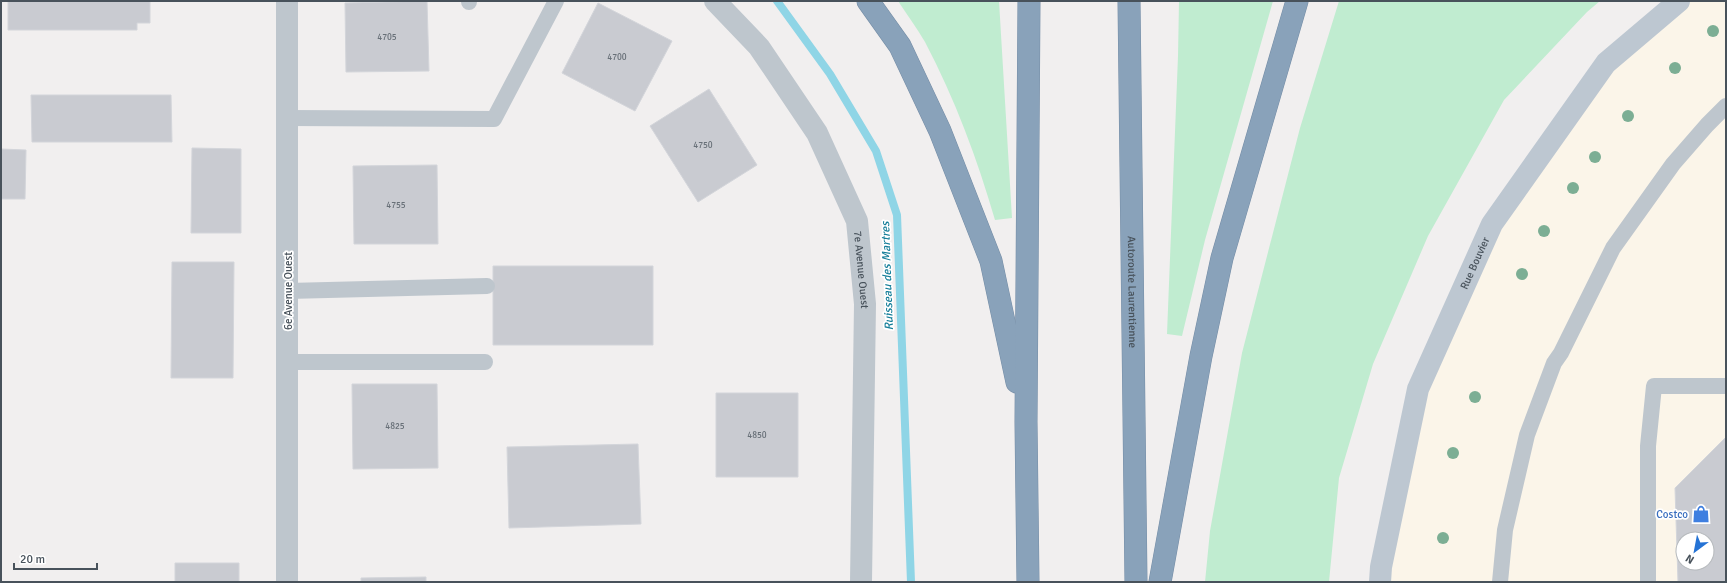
<svg xmlns="http://www.w3.org/2000/svg" width="1727" height="583" font-family="Signika,sans-serif">
  <style>
    .commercial { fill: #fbf5e9; fill-rule: evenodd }
    .green { fill: #c0ecd0 }
    .lines { fill: none; stroke-linecap: round; stroke-linejoin: round }
    .stream { stroke: #8fd5e6; stroke-width: 8 }
    .building { fill: #c9cbd1; stroke: #d3d5da; fill-rule: evenodd }
    .highway-casing { stroke: #758da6; stroke-width: 23 }
    .lane { stroke: #bec6cd; stroke-width: 16 }
    .street { stroke: #bec6cd; stroke-width: 22 }
    .secondary { stroke: #bdc7d1; stroke-width: 22 }
    .highway { stroke: #89a2ba; stroke-width: 22 }
    .tree { fill: #7cae94 }
    .labels { text-anchor: middle; stroke-width: 3.5; stroke-linejoin: round; paint-order: stroke }
    .number-label { font-size: 9px; fill: #687078 }
    .street-label { font-size: 11px; fill: #48525b; stroke: #fff }
    .shop-label { font-size: 11px; fill: #366cbe; stroke: #fff; text-anchor: end }
    .water-label { font-size: 12px; font-style: italic; fill: #157e99; stroke: #fff }
  </style>
  <rect width="100%" height="100%" fill="#f1efef"/>
  <path class="commercial" d="M1679 1H1726V582H1380L1418 389 1492 224 1606 63ZM1683 539H1707V563H1683Z"/>
  <path class="green" d="M898 1H999L1012 218 995 220C977 158 955 99 925 42 917 28 907 15 898 1Z
    M1179 1H1273L1205 240 1182 336 1167 334 1178 56Z
    M1339 1H1600L1587 12 1504 100 1428 236 1373 364 1339 478 1329 582H1205L1210 531 1242 353 1300 128Z"/>
  <g class="lines">
    <path class="stream" d="M777 1 830 74 876 151 897 215 911 582"/>
  </g>
  <path class="building" d="M8 1H150V23H137V30H8Z
    M427 1 429 71 346 72 345 3Z
    M598 3 672 41 635 111 562 73Z
    M709 89 757 165 698 202 650 126Z
    M31 95H171L172 142H32Z
    M192 148 241 149V233H191Z
    M1 149 26 150 25 199H1Z
    M437 165 438 244H354L353 166Z
    M172 262H234L233 378H171Z
    M493 266H653V345H493Z
    M352 384H437L438 468 353 469Z
    M716 393H798V477H716Z
    M1726 437V582H1678L1675 488ZM1683 539H1707V563H1683Z
    M638 444 641 524 509 528 507 447Z
    M175 563H239V582H175Z
    M426 577V582H361V578Z
    M800 581V582H714Z"/>
  <g class="lines">
    <g class="highway-casing">
      <g id="highway">
        <path d="M868 1 900 46 940 131 991 261 1017 382"/>
        <path id="s3" d="M1129 1 1136 582"/>
        <path d="M1028 582 1026 422 1029 1"/>
        <path d="M1160 582 1201 356 1222 258 1297 1"/>
      </g>
    </g>
    <path class="lane" d="M469 2V1
      M287 118 494 119 556 1
      M288 291 487 286
      M287 362H485
      M1500 582 1505 530 1527 435 1554 363 1561 353 1613 248 1673 164 1707 125 1726 106
      M1648 582V446L1654 386H1726"/>
    <g class="street">
      <path d="M287 1V582"/>
      <path id="s1" d="M715 1 759 47 817 133 857 221 865 304 861 582"/>
    </g>
    <path class="secondary" id="s2" d="M1380 582 1381 567 1418 389 1492 224 1606 63 1679 1"/>
    <use href="#highway" class="highway"/>
  </g>
  <g class="tree">
    <circle cx="1713" cy="31" r="6"/>
    <circle cx="1675" cy="68" r="6"/>
    <circle cx="1628" cy="116" r="6"/>
    <circle cx="1595" cy="157" r="6"/>
    <circle cx="1573" cy="188" r="6"/>
    <circle cx="1544" cy="231" r="6"/>
    <circle cx="1522" cy="274" r="6"/>
    <circle cx="1475" cy="397" r="6"/>
    <circle cx="1453" cy="453" r="6"/>
    <circle cx="1443" cy="538" r="6"/>
  </g>
  <defs>
    <g id="shop-bare" transform="scale(1.38)"><path d="M-5-2.5h2.3a2.7 3.5 0 0 1 5.4 0H5L5.5 6h-11ZM-1.5-2.5h3a1.5 2.3 0 0 0-3 0Z" fill="#3f7fe0" stroke="#fff" stroke-width="2.5" paint-order="stroke"/></g>
  </defs>
  <g fill-rule="evenodd">
    <use href="#shop-bare" x="1701" y="514"/>
  </g>
  <g class="labels">
    <g class="number-label">
      <text x="387" y="40">4705</text>
      <text x="617" y="60">4700</text>
      <text x="703" y="148">4750</text>
      <text x="396" y="208">4755</text>
      <text x="395" y="429">4825</text>
      <text x="757" y="438">4850</text>
    </g>
    <g class="street-label">
      <text dy="4" stroke="none"><textPath href="#s2" startOffset="335">Rue Bouvier</textPath></text>
      <text dy="4" stroke="none"><textPath href="#s1" startOffset="313">7e Avenue Ouest</textPath></text>
      <text transform="translate(288 291) rotate(-90)" y="4">6e Avenue Ouest</text>
      <text dy="4" stroke="none"><textPath href="#s3" startOffset="291">Autoroute Laurentienne</textPath></text>
    </g>
    <g class="shop-label">
      <text x="1688" y="518">Costco</text>
    </g>
    <g class="water-label">
      <text transform="translate(887 276) rotate(-92)" y="4">Ruisseau des Martres</text>
    </g>
  </g>
  <rect width="1727" height="583" fill="none" stroke="#48525b" stroke-width="4"/>
  <g transform="translate(1695 551) rotate(212)"><circle r="19" fill="#ffffff" stroke="#b6babd"/>
  <path d="M0-3L7 15L0 10L-7 15Z" fill="#2573d5"/>
  <text y="-6" font-size="11" font-weight="bold" text-anchor="middle" fill="#48525b">N</text>
  </g>
  <path d="M14 563v6h83v-6" fill="none" stroke="#48525b" stroke-width="2"/>
  <text x="20" y="563" font-size="12" fill="#48525b" stroke="#ffffff" stroke-width="3" paint-order="stroke">20 m</text>
</svg>
